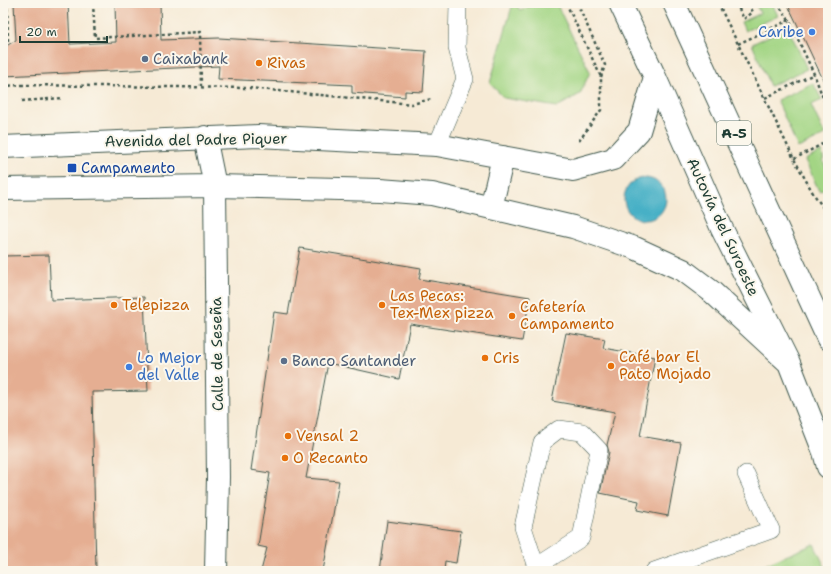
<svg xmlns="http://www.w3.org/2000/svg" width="831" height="574" font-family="'Shantell Sans',sans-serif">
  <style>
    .green { fill: #a3d584; stroke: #61895c }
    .water { fill: #47b0c6; stroke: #33767d }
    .building { fill: #e5ae92 }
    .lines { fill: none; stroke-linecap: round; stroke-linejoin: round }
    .lane-casing { stroke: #3f574c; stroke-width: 18 }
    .secondary-casing { stroke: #3f574c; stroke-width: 24 }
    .highway-casing { stroke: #3f574c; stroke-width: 24 }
    .path { stroke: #3f574c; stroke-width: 2.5; stroke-dasharray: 3 3; stroke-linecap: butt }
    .lane { stroke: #fff; stroke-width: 17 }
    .secondary { stroke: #fff; stroke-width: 22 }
    .highway { stroke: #fff; stroke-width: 22 }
    .shop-dot { fill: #3f7fe0; stroke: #fbf7ec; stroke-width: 1.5 }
    .service-dot { fill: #5c6f8a; stroke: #fbf7ec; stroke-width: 1.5 }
    .food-dot { fill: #e8710a; stroke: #fbf7ec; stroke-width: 1.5 }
    .transit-dot { fill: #1a4fb4; stroke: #fbf7ec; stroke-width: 1.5 }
    .labels { text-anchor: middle; stroke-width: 4; stroke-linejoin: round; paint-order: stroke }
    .shield { fill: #fbf7ec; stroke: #61756b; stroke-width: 1 }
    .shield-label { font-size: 14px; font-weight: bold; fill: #1f3d34 }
    .shop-label { font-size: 15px; fill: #366cbe; stroke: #fbf7ec; text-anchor: end }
    .service-label { font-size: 15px; fill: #4e5e75; stroke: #fbf7ec; text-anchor: start }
    .food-label { font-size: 15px; fill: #c56008; stroke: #fbf7ec; text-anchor: start }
    .street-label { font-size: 15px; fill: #1f3d34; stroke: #fbf7ec }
    .transit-label { font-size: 15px; fill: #164399; stroke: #fbf7ec; text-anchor: start }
  </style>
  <rect width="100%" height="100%" fill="#fbf7ec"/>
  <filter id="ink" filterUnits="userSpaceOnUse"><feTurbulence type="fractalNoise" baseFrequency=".025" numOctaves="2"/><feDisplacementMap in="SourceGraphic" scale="8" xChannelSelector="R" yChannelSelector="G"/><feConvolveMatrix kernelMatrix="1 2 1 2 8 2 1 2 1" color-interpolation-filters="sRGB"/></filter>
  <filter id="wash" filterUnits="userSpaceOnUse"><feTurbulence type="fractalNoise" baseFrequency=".012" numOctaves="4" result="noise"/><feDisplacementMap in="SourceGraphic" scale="16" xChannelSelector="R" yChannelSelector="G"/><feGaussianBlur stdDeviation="0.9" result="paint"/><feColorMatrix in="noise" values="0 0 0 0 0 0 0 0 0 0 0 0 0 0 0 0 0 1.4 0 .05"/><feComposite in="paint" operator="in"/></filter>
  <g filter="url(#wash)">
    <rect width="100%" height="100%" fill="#f6ead5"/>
    <path class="green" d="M513 3H516L520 11 537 3H556L590 72 580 94 557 107 504 98 490 83Z
      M755 3H772L778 16 745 31 741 22 760 13Z
      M788 27 807 69 770 86 752 44Z
      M813 83 822 100 811 105 825 135 798 148 777 100Z
      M822 151 824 163 828 172V188L819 191 805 160Z
      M814 544 827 571H750Z"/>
    <path class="water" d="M624 199a21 21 0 1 1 42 0a21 21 0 1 1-42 0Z"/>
    <g id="blocks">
      <path class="building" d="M14 3H68L70 44 116 42 115 3H160L161 40 219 38 426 51 423 92 405 91V97L352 93V85L218 79 219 66 3 76V48L16 40Z
        M787 3H828V90L798 26Z
        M300 248 421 268 419 279 530 297 522 341 410 324 399 379 328 363 306 478 339 481 323 571H261L267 548 258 546 270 473 251 470 274 312 288 314Z
        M49 255 51 300 144 297 148 391 92 392 96 571H3V256Z
        M566 333 605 339 603 348 655 357 640 436 681 443 668 516 637 510 639 501 600 493 609 452 607 445 615 412 552 401Z
        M387 521 461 531 456 563 445 561 444 571H380Z"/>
    </g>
  </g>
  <g filter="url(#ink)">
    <use href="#blocks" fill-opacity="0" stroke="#3f574c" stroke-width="1"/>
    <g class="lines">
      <g class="lane-casing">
        <path id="lane" d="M437 145 465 79 457 48 458 3
          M535 571 536 567 523 527 542 442 559 429 582 432 599 450 581 538 536 567
          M654 571 771 530 746 474"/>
      </g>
      <g class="secondary-casing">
        <path id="secondary" d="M205 137 215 186 218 477 216 571
          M3 147 258 136 437 145
          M3 189 215 186"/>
      </g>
      <g class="highway-casing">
        <path id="highway" d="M620 3 655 77 722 229 789 363 824 452 828 467
          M674 3 828 339
          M437 145 573 170 613 159 639 131 655 77
          M215 186 380 190 432 194 573 227 635 248 683 270 711 291 789 363
          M491 208 503 157"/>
      </g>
      <path class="path" d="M93 3 95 38 200 32 201 86
        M566 3 601 77V110L579 141
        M577 3 605 65 601 77
        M718 3 794 159 813 193 828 215
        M736 3 744 19 753 12 748 3
        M777 3 789 20 814 74 828 111
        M3 42H8L7 3
        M738 44 789 20
        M3 86 22 85 249 88 412 104 431 99
        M765 98 814 74
        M22 101 63 98
        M794 159 828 141"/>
      <use href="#lane" class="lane"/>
      <use href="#secondary" class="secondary"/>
      <use href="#highway" class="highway"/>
    </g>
  </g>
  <g class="shop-dot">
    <circle cx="812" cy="32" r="4"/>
    <circle cx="129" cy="367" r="4"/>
  </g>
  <g class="service-dot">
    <circle cx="145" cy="59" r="4"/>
    <circle cx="284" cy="361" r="4"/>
  </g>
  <g class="food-dot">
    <circle cx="259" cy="63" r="4"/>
    <circle cx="114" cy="305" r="4"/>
    <circle cx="382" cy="305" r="4"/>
    <circle cx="512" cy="316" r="4"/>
    <circle cx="485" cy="358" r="4"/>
    <circle cx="611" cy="366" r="4"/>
    <circle cx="288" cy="436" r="4"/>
    <circle cx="285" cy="458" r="4"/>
  </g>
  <rect class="transit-dot" x="67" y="163" width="10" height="10" rx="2"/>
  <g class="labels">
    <rect class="shield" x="717" y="121" width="34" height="24" rx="3"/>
    <g class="shield-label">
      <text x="734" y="138">A-5</text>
    </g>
    <g class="shop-label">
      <text x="804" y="37">Caribe</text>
      <text x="137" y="363" text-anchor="start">Lo Mejor<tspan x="137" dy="17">del Valle</tspan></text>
    </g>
    <g class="service-label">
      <text x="153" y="64">Caixabank</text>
      <text x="292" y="366">Banco Santander</text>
    </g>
    <g class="food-label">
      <text x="267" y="68">Rivas</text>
      <text x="390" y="301">Las Pecas:<tspan x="390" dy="17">Tex-Mex pizza</tspan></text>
      <text x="122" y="310">Telepizza</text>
      <text x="520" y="312">Cafetería<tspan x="520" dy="17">Campamento</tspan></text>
      <text x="619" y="362">Café bar El<tspan x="619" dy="17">Pato Mojado</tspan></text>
      <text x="493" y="363">Cris</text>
      <text x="296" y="441">Vensal 2</text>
      <text x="293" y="463">O Recanto</text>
    </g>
    <g class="street-label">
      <text transform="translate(196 140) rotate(-1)" y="5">Avenida del Padre Piquer</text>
      <text transform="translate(723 227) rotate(65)" y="5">Autovía del Suroeste</text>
      <text transform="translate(217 354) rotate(-91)" y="5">Calle de Seseña</text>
    </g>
    <g class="transit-label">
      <text x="81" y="173">Campamento</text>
    </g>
  </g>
  <rect width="831" height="574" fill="none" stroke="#fbf7ec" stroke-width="16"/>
  <path d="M20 36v6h87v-6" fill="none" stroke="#1f3d34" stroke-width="2"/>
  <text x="26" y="36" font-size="12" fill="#1f3d34" stroke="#fbf7ec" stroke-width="3" paint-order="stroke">20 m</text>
</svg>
